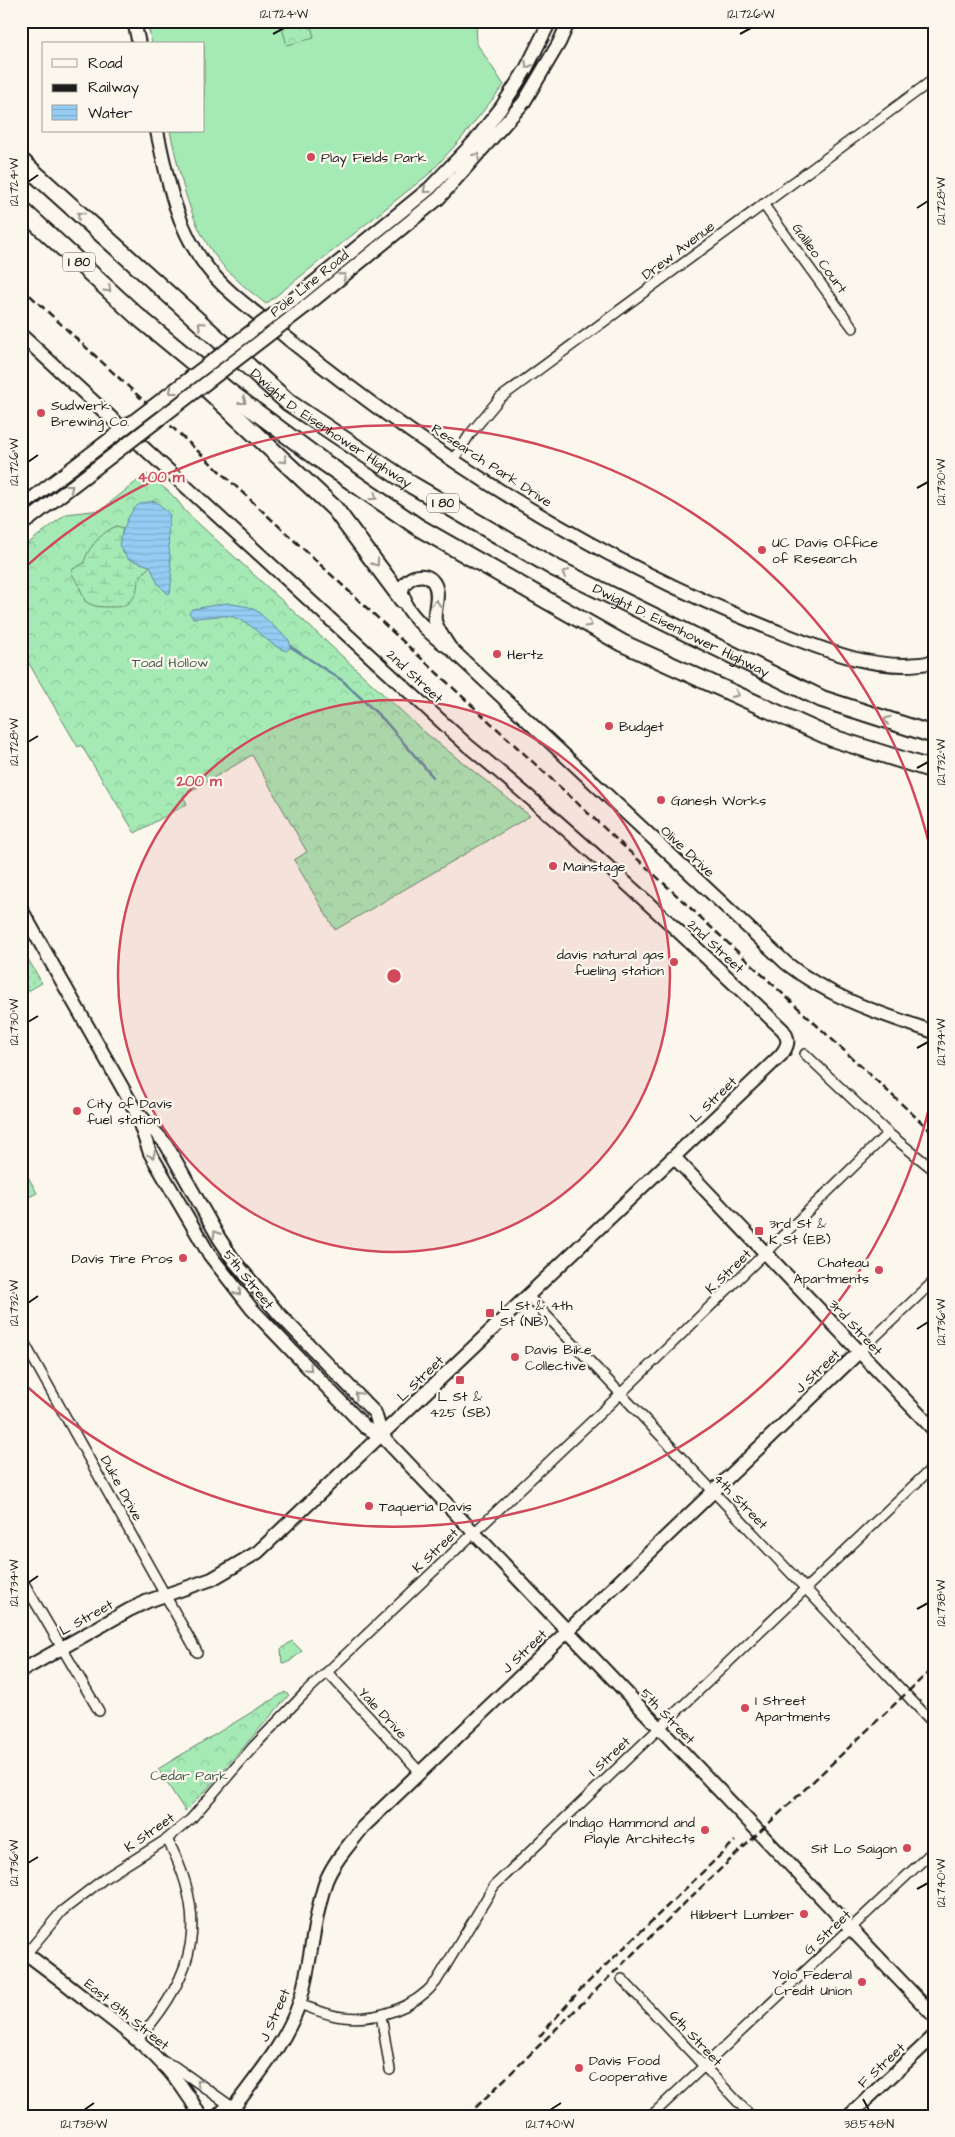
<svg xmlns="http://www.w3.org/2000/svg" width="955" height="2137" font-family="'Architects Daughter',sans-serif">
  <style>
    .grass { fill: #a5eab5; stroke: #608368 }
    .forest { fill: url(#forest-crowns); stroke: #608368 }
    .wetland { fill: url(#wetland-marsh); stroke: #608368 }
    .garden { fill: url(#garden-dots); stroke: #608368 }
    .water { fill: url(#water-rules); stroke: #64869d }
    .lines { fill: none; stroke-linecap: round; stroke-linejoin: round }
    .stream { stroke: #64869d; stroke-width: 2.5 }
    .street-casing { stroke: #1c1c1c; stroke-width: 12 }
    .secondary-casing { stroke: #1c1c1c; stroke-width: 16 }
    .highway-casing { stroke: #1c1c1c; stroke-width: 20 }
    .street { stroke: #fbf7ec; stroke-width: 9 }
    .secondary { stroke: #fbf7ec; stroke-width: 12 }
    .highway { stroke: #fbf7ec; stroke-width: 16 }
    .rail { stroke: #1c1c1c; stroke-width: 2.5; stroke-dasharray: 8 4; stroke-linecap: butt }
    .secondary-bridge-casing { stroke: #1c1c1c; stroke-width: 16; stroke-linecap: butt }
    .secondary-bridge { stroke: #fbf7ec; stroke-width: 12 }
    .oneway { stroke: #97948e }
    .ticks { fill: none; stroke: #1c1c1c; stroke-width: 2 }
    .ring { fill: none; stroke: #d1495b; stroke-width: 2.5 }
    .poi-dot { fill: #d1495b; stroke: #fbf7ec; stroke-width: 2 }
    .labels { text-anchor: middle; stroke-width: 4.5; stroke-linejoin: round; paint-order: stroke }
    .shield { fill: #fbf7ec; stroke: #5f5e5a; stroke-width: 1 }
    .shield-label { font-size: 12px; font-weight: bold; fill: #1c1c1c }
    .poi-label { font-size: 14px; fill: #1c1c1c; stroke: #fbf7ec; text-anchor: start }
    .street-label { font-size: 14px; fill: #1c1c1c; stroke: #fbf7ec }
    .park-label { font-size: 14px; fill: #455a4a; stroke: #fbf7ec }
    .centre { fill: #d1495b; stroke: #fbf7ec; stroke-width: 2.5 }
    .ring-label { font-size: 15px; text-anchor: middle; font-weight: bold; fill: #d1495b; stroke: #fbf7ec; stroke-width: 4.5; stroke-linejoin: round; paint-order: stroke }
    .neatline { fill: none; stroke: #1c1c1c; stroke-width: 2 }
    .ticks-label { font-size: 12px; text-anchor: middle; fill: #1c1c1c }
  </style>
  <defs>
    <pattern id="forest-crowns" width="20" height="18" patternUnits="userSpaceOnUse" patternTransform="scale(1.25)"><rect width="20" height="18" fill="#a5eab5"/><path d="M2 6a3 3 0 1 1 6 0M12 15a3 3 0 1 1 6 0" fill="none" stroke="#8dc89b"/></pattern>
    <pattern id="wetland-marsh" width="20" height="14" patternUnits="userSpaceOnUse" patternTransform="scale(1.25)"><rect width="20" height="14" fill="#a5eab5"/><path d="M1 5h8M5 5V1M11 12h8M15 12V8" fill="none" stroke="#8dc89b"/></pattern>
    <pattern id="garden-dots" width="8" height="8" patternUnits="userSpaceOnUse" patternTransform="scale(1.25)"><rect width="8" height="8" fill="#a5eab5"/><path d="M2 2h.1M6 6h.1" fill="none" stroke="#8dc89b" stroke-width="1.8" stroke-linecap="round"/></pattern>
    <pattern id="water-rules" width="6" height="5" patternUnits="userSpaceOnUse" patternTransform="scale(1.25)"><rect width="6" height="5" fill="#94ccf3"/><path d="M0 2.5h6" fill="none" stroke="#7fafd0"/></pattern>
  </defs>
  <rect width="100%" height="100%" fill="#fbf7ec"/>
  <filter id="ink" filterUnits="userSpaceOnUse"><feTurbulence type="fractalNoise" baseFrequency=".02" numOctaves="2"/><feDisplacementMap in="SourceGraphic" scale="10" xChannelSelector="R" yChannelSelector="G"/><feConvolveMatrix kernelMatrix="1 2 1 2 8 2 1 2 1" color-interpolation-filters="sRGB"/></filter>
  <g filter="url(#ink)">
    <path class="grass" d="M147 21H476L477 44 504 85 460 140 430 173 266 304C255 295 244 287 234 277 192 238 182 184 170 131H204V44H152Z"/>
    <path class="forest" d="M280 21H310L314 38 287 45Z
      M146 474C161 485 175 495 185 511L423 731 530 816 335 930 294 860 307 852 252 755 183 796 187 804 135 833 81 745 78 747 21 650V549L66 514 101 510Z
      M21 1164 37 1193 21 1201Z
      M292 1641 302 1651 289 1662 282 1663 281 1649Z
      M285 1692 289 1695 206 1790 185 1811 158 1769Z"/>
    <path class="wetland" d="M117 526 123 528C116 556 125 558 150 566L138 579C138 597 129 608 111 607 100 607 93 607 85 601L78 583 71 573 73 569 84 563C87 548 103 531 117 526Z"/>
    <path class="garden" d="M21 947 42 983 21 995Z"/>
    <path class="water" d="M156 501 170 515C164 540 175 567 170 593L168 594 158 584 150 566 128 559 119 545C121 534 129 509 140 504 144 502 151 502 156 501Z
      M227 603 249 607 257 611 289 640 291 647 286 651C266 645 254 622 233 617 221 614 205 618 193 618L189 613 192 609Z"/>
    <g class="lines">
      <path class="stream" d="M291 647 343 681 384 720 433 777"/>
      <g class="street-casing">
        <path id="street" d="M763 204 853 328
          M454 459 470 434 500 398 934 79
          M805 1054 888 1133 934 1170
          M528 1296 934 1724
          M21 1337 197 1652
          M859 1352 934 1281
          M21 1578 99 1711
          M327 1672 420 1772
          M21 1960 62 1911 105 1878 167 1839 191 1819 254 1746 305 1693 611 1403 888 1133
          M622 1979 751 2116
          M298 2004C313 2008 328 2016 343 2017 377 2021 414 2008 436 1982L494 1886 934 1466
          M381 2015 390 2070
          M138 2039C197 1974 209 1917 167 1839
          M162 2061 174 2066 245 2116
          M21 2113 25 2116
          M651 2116 934 1850"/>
      </g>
      <g class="secondary-casing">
        <path id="secondary" d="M134 21 139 44
          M157 131C167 178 176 227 206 266 227 294 260 315 287 338 432 455 593 558 766 627 819 648 876 674 934 662
          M295 298 430 188 475 141 501 108 526 69 550 21
          M305 307 439 198 524 102 559 43 569 21
          M21 335 467 745C577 835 680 932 783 1030 790 1040 788 1046 781 1055L258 1552 212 1579 148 1601 129 1610 21 1671
          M21 525 31 518
          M450 648C445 640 438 631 435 621 433 609 441 595 434 583 425 568 400 578 402 595 404 611 436 640 450 648L786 963C830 998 881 1014 934 1032
          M21 909 135 1110 150 1153 209 1254 252 1309 365 1427 382 1436 934 2016
          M140 1115 166 1144 219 1238 235 1262 278 1313 375 1413 382 1436
          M674 1157 934 1430
          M21 1950C46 1968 70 1987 94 2006 136 2038 176 2068 200 2116
          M218 2116 225 2109 234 2107C258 2075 286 2042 299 2004 312 1964 312 1921 326 1881 334 1861 350 1844 363 1827L859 1352
          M849 2116 934 2036"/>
      </g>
      <g class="highway-casing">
        <g id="highway">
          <path id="s1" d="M21 161 289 403 412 485 555 568 822 699 934 735"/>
          <path d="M21 209 137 316 228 391 322 461 418 527 622 643 832 738 934 770"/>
          <path d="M193 376 335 509 403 600"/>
        </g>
      </g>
      <use href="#street" class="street"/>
      <use href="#secondary" class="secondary"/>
      <use href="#highway" class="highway"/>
      <path class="rail" d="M21 287 934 1134
        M539 2037 580 1990 735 1841
        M467 2116 691 1897 934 1667"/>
      <g class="secondary-bridge-casing">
        <path id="secondary-bridge" d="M22 506 295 298
          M31 518 305 307"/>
      </g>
      <use href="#secondary-bridge" class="secondary-bridge"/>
    </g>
    <defs><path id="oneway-chevron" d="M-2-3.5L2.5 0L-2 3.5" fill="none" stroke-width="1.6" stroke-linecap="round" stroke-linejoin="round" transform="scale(1.25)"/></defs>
    <g class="oneway">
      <use href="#oneway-chevron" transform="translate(528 65) rotate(119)"/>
      <use href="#oneway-chevron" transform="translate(477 156) rotate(-48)"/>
      <use href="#oneway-chevron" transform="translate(426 190) rotate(139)"/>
      <use href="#oneway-chevron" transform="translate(80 215) rotate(-137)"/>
      <use href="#oneway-chevron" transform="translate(343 276) rotate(-39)"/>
      <use href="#oneway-chevron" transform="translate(108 289) rotate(43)"/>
      <use href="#oneway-chevron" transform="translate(201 325) rotate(-138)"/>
      <use href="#oneway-chevron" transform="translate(172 391) rotate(143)"/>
      <use href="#oneway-chevron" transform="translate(243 401) rotate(37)"/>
      <use href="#oneway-chevron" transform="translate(284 460) rotate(43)"/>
      <use href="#oneway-chevron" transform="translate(70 488) rotate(-38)"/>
      <use href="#oneway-chevron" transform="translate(374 497) rotate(35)"/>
      <use href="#oneway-chevron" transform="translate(376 563) rotate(54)"/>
      <use href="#oneway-chevron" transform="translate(565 573) rotate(-154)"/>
      <use href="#oneway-chevron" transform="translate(436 603) rotate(-85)"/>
      <use href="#oneway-chevron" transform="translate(589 624) rotate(30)"/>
      <use href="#oneway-chevron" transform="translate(736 694) rotate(24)"/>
      <use href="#oneway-chevron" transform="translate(887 720) rotate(-162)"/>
      <use href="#oneway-chevron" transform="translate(152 1155) rotate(64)"/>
      <use href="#oneway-chevron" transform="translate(216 1234) rotate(-121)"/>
      <use href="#oneway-chevron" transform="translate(238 1292) rotate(50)"/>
      <use href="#oneway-chevron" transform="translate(309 1368) rotate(46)"/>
      <use href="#oneway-chevron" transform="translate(358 1395) rotate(-134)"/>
      <use href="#oneway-chevron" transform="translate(199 2082) rotate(-145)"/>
    </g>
  </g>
  <path class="ticks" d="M273 34 284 28M740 34 751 28M28 182 38 175M917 208 928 201M28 462 38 455M917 488 928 482M28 742 38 736M917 768 928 762M28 1022 38 1016M917 1048 928 1042M28 1303 38 1296M917 1329 928 1322M28 1583 38 1576M917 1609 928 1603M28 1863 38 1857M917 1889 928 1883M863 2099 869 2110M84 2110 94 2103M550 2110 561 2103"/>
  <circle cx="394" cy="976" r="276" fill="#d1495b" fill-opacity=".12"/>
  <g class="ring">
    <circle cx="394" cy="976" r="276"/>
    <path d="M933 1091A551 551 0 0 1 22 1382M22 570A551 551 0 0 1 933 861"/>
  </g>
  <g class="poi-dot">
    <circle cx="311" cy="157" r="5"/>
    <circle cx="41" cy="413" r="5"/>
    <circle cx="762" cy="550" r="5"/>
    <circle cx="497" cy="654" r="5"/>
    <circle cx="609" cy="726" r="5"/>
    <circle cx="661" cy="800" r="5"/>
    <circle cx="553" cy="866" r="5"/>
    <circle cx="674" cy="962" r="5"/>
    <circle cx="77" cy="1111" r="5"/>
    <rect x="754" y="1226" width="10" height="10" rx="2.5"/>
    <circle cx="183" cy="1258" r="5"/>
    <circle cx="879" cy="1270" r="5"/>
    <rect x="485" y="1308" width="10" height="10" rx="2.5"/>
    <circle cx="515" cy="1357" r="5"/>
    <rect x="455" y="1375" width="10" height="10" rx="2.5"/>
    <circle cx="369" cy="1506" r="5"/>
    <circle cx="745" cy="1708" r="5"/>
    <circle cx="705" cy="1830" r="5"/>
    <circle cx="907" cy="1848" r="5"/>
    <circle cx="804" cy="1914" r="5"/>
    <circle cx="862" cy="1982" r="5"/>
    <circle cx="579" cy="2068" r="5"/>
  </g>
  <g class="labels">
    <g class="shield">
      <rect x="63" y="252.5" width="32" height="19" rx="4"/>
      <rect x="427" y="493.5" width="32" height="19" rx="4"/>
    </g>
    <g class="shield-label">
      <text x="79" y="266">I 80</text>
      <text x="443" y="507">I 80</text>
    </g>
    <g class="poi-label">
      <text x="321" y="162">Play Fields Park</text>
      <text x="51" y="410">Sudwerk<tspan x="51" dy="16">Brewing Co.</tspan></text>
      <text x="772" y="547">UC Davis Office<tspan x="772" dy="16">of Research</tspan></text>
      <text x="507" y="659">Hertz</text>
      <text x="619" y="731">Budget</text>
      <text x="671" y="805">Ganesh Works</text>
      <text x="563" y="871">Mainstage</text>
      <text x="664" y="959" text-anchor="end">davis natural gas<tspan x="664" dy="16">fueling station</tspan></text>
      <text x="87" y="1108">City of Davis<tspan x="87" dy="16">fuel station</tspan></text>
      <text x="769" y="1228">3rd St &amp;<tspan x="769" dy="16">K St (EB)</tspan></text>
      <text x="173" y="1263" text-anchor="end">Davis Tire Pros</text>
      <text x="869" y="1267" text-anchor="end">Chateau<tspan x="869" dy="16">Apartments</tspan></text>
      <text x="500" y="1310">L St &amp; 4th<tspan x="500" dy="16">St (NB)</tspan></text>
      <text x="525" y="1354">Davis Bike<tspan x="525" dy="16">Collective</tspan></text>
      <text x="460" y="1401" text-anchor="middle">L St &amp;<tspan x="460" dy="16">425 (SB)</tspan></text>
      <text x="379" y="1511">Taqueria Davis</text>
      <text x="755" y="1705">I Street<tspan x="755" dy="16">Apartments</tspan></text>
      <text x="695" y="1827" text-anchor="end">Indigo Hammond and<tspan x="695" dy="16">Playle Architects</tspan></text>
      <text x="897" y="1853" text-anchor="end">Sit Lo Saigon</text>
      <text x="794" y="1919" text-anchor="end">Hibbert Lumber</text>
      <text x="852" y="1979" text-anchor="end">Yolo Federal<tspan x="852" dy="16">Credit Union</tspan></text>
      <text x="589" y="2065">Davis Food<tspan x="589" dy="16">Cooperative</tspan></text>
    </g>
    <g class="street-label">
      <text transform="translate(678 250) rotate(-37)" y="5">Drew Avenue</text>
      <text transform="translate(820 258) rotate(54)" y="5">Galileo Court</text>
      <text transform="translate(309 283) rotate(-39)" y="5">Pole Line Road</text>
      <text dy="5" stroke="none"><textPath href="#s1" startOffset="410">Dwight D. Eisenhower Highway</textPath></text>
      <text transform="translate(492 465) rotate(33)" y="5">Research Park Drive</text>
      <text dy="5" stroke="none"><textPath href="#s1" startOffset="815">Dwight D. Eisenhower Highway</textPath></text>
      <text transform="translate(415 676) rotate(43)" y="5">2nd Street</text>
      <text transform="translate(688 851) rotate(43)" y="5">Olive Drive</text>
      <text transform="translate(716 946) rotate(43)" y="5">2nd Street</text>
      <text transform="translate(713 1099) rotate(-44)" y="5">L Street</text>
      <text transform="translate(728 1271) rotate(-44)" y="5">K Street</text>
      <text transform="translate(249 1279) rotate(51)" y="5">5th Street</text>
      <text transform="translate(856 1327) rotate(47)" y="5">3rd Street</text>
      <text transform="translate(817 1371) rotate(-44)" y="5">J Street</text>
      <text transform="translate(420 1378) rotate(-44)" y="5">L Street</text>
      <text transform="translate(122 1488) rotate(61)" y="5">Duke Drive</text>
      <text transform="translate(741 1501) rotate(46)" y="5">4th Street</text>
      <text transform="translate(435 1550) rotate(-44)" y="5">K Street</text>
      <text transform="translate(86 1617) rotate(-29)" y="5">L Street</text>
      <text transform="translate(524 1651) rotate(-44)" y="5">J Street</text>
      <text transform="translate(383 1713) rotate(47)" y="5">Yale Drive</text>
      <text transform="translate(668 1716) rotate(46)" y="5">5th Street</text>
      <text transform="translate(609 1756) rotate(-43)" y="5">I Street</text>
      <text transform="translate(149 1832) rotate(-35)" y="5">K Street</text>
      <text transform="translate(827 1932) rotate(-43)" y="5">G Street</text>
      <text transform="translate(127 2014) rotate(39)" y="5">East 8th Street</text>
      <text transform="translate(274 2015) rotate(-66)" y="5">J Street</text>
      <text transform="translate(696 2038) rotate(47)" y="5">6th Street</text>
      <text transform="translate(881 2065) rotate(-43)" y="5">F Street</text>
    </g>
    <g class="park-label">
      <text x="170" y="667">Toad Hollow</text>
      <text x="189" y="1780">Cedar Park</text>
    </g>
  </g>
  <circle cx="394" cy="976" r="8" class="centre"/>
  <g class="ring-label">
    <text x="161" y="482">400 m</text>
    <text x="199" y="786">200 m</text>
  </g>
  <rect width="955" height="2137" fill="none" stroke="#fbf7ec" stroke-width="55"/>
  <rect x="42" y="42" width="162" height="90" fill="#fbf7ec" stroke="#a29f99"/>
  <rect x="52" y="59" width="25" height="8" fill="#fbf7ec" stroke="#a29f99"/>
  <text x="88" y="68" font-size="15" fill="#1c1c1c">Road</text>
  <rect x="52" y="84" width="25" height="8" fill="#1c1c1c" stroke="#a29f99"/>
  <text x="88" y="92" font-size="15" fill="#1c1c1c">Railway</text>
  <rect x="52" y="105" width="25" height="15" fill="url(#water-rules)" stroke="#a29f99"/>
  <text x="88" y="118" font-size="15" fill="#1c1c1c">Water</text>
  <rect x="28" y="28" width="900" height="2082" class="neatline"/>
  <g class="ticks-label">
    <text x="284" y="18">121.724°W</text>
    <text x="751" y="18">121.726°W</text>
    <text transform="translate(14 182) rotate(-90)" y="4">121.724°W</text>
    <text transform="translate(941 201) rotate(-90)" y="4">121.728°W</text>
    <text transform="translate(14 462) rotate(-90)" y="4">121.726°W</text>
    <text transform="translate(941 482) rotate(-90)" y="4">121.730°W</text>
    <text transform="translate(14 742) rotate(-90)" y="4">121.728°W</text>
    <text transform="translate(941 762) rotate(-90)" y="4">121.732°W</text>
    <text transform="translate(14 1022) rotate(-90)" y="4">121.730°W</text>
    <text transform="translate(941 1042) rotate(-90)" y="4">121.734°W</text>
    <text transform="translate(14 1303) rotate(-90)" y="4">121.732°W</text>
    <text transform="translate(941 1322) rotate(-90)" y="4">121.736°W</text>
    <text transform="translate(14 1583) rotate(-90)" y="4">121.734°W</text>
    <text transform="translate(941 1603) rotate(-90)" y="4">121.738°W</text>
    <text transform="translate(14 1863) rotate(-90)" y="4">121.736°W</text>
    <text transform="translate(941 1883) rotate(-90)" y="4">121.740°W</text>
    <text x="84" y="2128">121.738°W</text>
    <text x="550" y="2128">121.740°W</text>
    <text x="869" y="2128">38.548°N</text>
  </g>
</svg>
